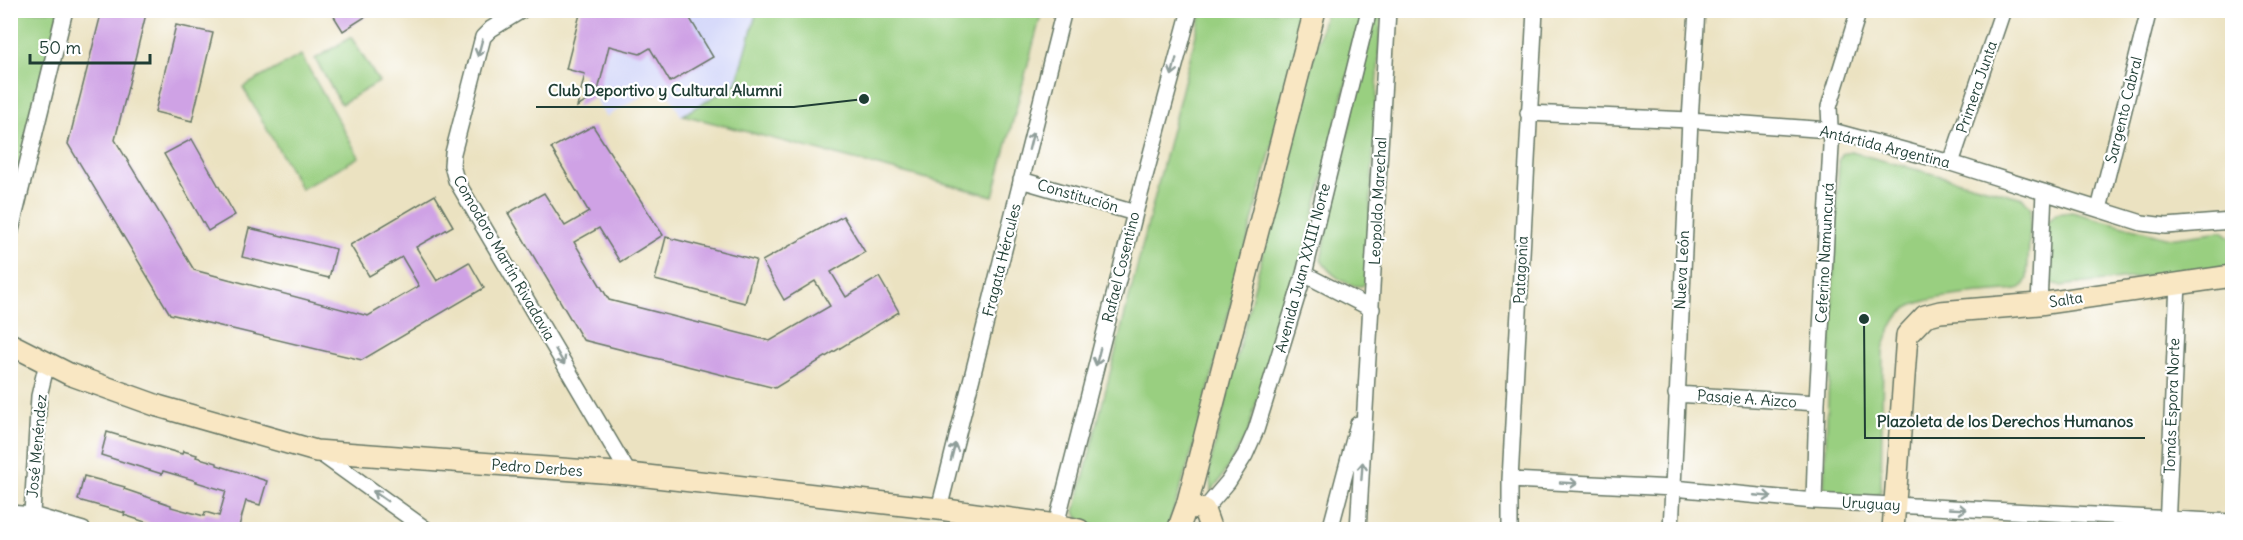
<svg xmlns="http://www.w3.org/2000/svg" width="2243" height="540" font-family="Delius,sans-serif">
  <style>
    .built { fill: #d4d8f9 }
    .green { fill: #99cf80; stroke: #5c865a; stroke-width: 1.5 }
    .building { fill: #cfa2e5 }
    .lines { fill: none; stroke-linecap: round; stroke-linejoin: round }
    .street-casing { stroke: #667765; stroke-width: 18 }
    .secondary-casing { stroke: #667765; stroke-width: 24 }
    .street { stroke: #fff; stroke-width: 15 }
    .secondary { stroke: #f9e7c3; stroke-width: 21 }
    .oneway { stroke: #8f9e9a }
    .labels { text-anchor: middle; stroke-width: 4.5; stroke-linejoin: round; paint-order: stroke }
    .street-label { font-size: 15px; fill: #1f3d34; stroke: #fff }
    .leader { fill: none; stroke: #1f3d34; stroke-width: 2 }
    .callout-dot { fill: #1f3d34; stroke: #fff; stroke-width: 2 }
    .callout-label { font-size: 16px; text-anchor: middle; font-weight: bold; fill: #1f3d34; stroke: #fff; stroke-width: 4.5; stroke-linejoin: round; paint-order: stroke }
  </style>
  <rect width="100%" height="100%" fill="#fff"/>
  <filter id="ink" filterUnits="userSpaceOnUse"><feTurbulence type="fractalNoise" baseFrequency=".0167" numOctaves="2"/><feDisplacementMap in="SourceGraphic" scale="12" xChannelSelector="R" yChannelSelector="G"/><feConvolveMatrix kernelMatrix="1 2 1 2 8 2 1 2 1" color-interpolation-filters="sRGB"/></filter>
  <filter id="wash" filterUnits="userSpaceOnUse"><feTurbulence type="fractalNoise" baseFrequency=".008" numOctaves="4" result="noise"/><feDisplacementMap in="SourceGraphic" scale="24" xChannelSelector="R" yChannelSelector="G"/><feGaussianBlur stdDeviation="1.35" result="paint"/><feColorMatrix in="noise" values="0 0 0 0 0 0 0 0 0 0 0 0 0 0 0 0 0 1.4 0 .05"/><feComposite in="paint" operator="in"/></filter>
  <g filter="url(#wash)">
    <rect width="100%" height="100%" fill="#ebe2c1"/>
    <path class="built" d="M581 11H757L737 83 681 116 663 84 606 117 594 97 577 107 585 74 566 69Z"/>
    <path class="green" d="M11 11H60L11 210Z
      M757 11H1042L993 196 683 115 737 83Z
      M1202 11H1307L1193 449 1167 530C1149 529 1077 534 1075 511Z
      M1326 11H1364L1310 231 1275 337 1247 435 1220 480 1211 491 1209 468 1300 105Z
      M1377 14 1381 20 1366 282 1362 286C1346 287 1329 273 1321 260L1372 17Z
      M351 37 379 82 341 104 315 59Z
      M301 55 359 157 301 189 243 87Z
      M1851 152 2023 198 2031 208 2027 279 2023 286 2017 290C1990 293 1921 294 1902 312 1892 321 1888 336 1883 349L1881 491 1876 496 1868 499 1834 497 1827 493 1824 485 1839 161 1842 154Z
      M2072 212 2169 238 2222 231 2232 238V264L2227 267 2060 286 2052 283 2046 274V224L2056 214Z"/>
    <g id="blocks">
      <path class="building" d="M102 10H147L115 140 194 270 368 316 419 286 402 257 369 276 350 245 435 195 453 226 416 247 437 281 469 262 484 288 362 360 170 314 68 144Z
        M330 10H376L343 31Z
        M581 10H685L713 57 670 82 650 48 640 54 609 46 597 95 577 107 585 74 566 69Z
        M176 25 213 33 192 121 155 112Z
        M593 126 663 235 620 262 599 228 574 242 609 300 770 341 830 306 815 281 784 300 762 261 843 216 865 252 831 272 846 297 879 277 899 312 775 388 583 340 508 213 544 193 565 226 589 212 551 148Z
        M192 139 235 215 208 231 164 154Z
        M249 228 336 249 329 278 242 257Z
        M666 237 756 260 745 303 655 280Z
        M107 432 182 454 183 451 197 455 196 457 217 463V465L267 481 260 505 246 501 238 530H169L124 515 125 513 78 500 84 476 125 487 124 489 171 505V507L204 516 205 512 219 516 226 491 196 482 197 481 163 471 162 474 101 455Z"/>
    </g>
  </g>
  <g filter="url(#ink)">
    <use href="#blocks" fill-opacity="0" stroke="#667765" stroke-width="1.5"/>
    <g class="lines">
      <g class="street-casing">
        <path id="street" d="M522 10 491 29 483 37 453 153 452 165 456 180 629 474
          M1528 113 1690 120 1829 130 1951 163 2142 223 2166 226 2232 221
          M1951 163 2003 10
          M1021 180 1135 213
          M2099 209 2149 10
          M10 234 65 10
          M1304 274 1372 309
          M2039 304 2044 192
          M1676 394 1817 403
          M317 451 427 530
          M1510 480 1673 488 1814 501 2232 522
          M1814 501 1817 403 1831 146 1829 107 1859 10
          M939 509 1064 10
          M1204 510 1228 482 1245 455 1256 430 1304 274 1369 10
          M10 513 32 515 83 530
          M1056 525 1135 213 1190 10
          M2167 528 2178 283
          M31 530 39 396 47 363
          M1330 530 1358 424
          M1358 530 1388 10
          M1510 530V480L1535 10
          M1671 530 1690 120 1697 10"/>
      </g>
      <g class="secondary-casing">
        <path id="secondary" d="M10 344 69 374 158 406 316 451 629 474 939 509 1056 525 1079 530
          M1187 505 1204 510 1211 530
          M1178 530 1187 505 1315 10
          M1893 530 1907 335 1925 316 1940 312 2039 304 2232 276"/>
      </g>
      <use href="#street" class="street"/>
      <use href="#secondary" class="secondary"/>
    </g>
    <defs><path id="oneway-shaft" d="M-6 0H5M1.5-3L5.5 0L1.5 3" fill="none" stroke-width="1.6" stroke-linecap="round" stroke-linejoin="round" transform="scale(1.5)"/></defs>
    <g class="oneway">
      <use href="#oneway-shaft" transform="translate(480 48) rotate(105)"/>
      <use href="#oneway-shaft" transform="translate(1174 67) rotate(105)"/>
      <use href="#oneway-shaft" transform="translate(1031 141) rotate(-76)"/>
      <use href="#oneway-shaft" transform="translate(560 357) rotate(60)"/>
      <use href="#oneway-shaft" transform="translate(1098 357) rotate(104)"/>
      <use href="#oneway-shaft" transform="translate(953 452) rotate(-76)"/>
      <use href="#oneway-shaft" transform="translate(1362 471) rotate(-86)"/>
      <use href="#oneway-shaft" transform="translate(1569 483) rotate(3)"/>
      <use href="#oneway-shaft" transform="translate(380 496) rotate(-145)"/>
      <use href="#oneway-shaft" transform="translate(1763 496) rotate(5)"/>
      <use href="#oneway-shaft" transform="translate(1958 509) rotate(3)"/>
    </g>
  </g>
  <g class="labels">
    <g class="street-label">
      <text transform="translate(1977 87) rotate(-71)" y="5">Primera Junta</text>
      <text transform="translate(2124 110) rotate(-76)" y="5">Sargento Cabral</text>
      <text transform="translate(1885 147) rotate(14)" y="5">Antártida Argentina</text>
      <text transform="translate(1078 196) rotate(16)" y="5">Constitución</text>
      <text transform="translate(1378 201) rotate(-87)" y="5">Leopoldo Marechal</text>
      <text transform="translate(1825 253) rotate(-87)" y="5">Ceferino Namuncurá</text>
      <text transform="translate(504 258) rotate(60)" y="5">Comodoro Martín Rivadavia</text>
      <text transform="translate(1002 260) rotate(-76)" y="5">Fragata Hércules</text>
      <text transform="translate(1121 267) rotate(-76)" y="5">Rafael Cosentino</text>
      <text transform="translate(1303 268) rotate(-75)" y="5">Avenida Juan XXIII Norte</text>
      <text transform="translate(1521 270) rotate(-87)" y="5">Patagonia</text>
      <text transform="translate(1682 270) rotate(-87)" y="5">Nueva León</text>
      <text transform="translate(2066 300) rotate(-9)" y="5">Salta</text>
      <text transform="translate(1747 399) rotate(4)" y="5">Pasaje A. Aizco</text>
      <text transform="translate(2172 406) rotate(-88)" y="5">Tomás Espora Norte</text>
      <text transform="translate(37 446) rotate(-85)" y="5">José Menéndez</text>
      <text transform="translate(537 468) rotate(4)" y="5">Pedro Derbes</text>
      <text transform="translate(1871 504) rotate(3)" y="5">Uruguay</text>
    </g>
  </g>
  <path class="leader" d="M864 99L794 107H536M1864 319L1865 438H2145"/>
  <g class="callout-dot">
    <circle cx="864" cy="99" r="6"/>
    <circle cx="1864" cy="319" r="6"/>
  </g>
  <g class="callout-label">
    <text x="665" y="96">Club Deportivo y Cultural Alumni</text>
    <text x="2005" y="427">Plazoleta de los Derechos Humanos</text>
  </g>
  <rect width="2243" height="540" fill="none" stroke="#fff" stroke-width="36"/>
  <path d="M30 54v9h120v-9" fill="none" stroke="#1f3d34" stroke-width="3"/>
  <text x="39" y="54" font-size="18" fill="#1f3d34" stroke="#ffffff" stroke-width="4.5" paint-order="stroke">50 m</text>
</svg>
